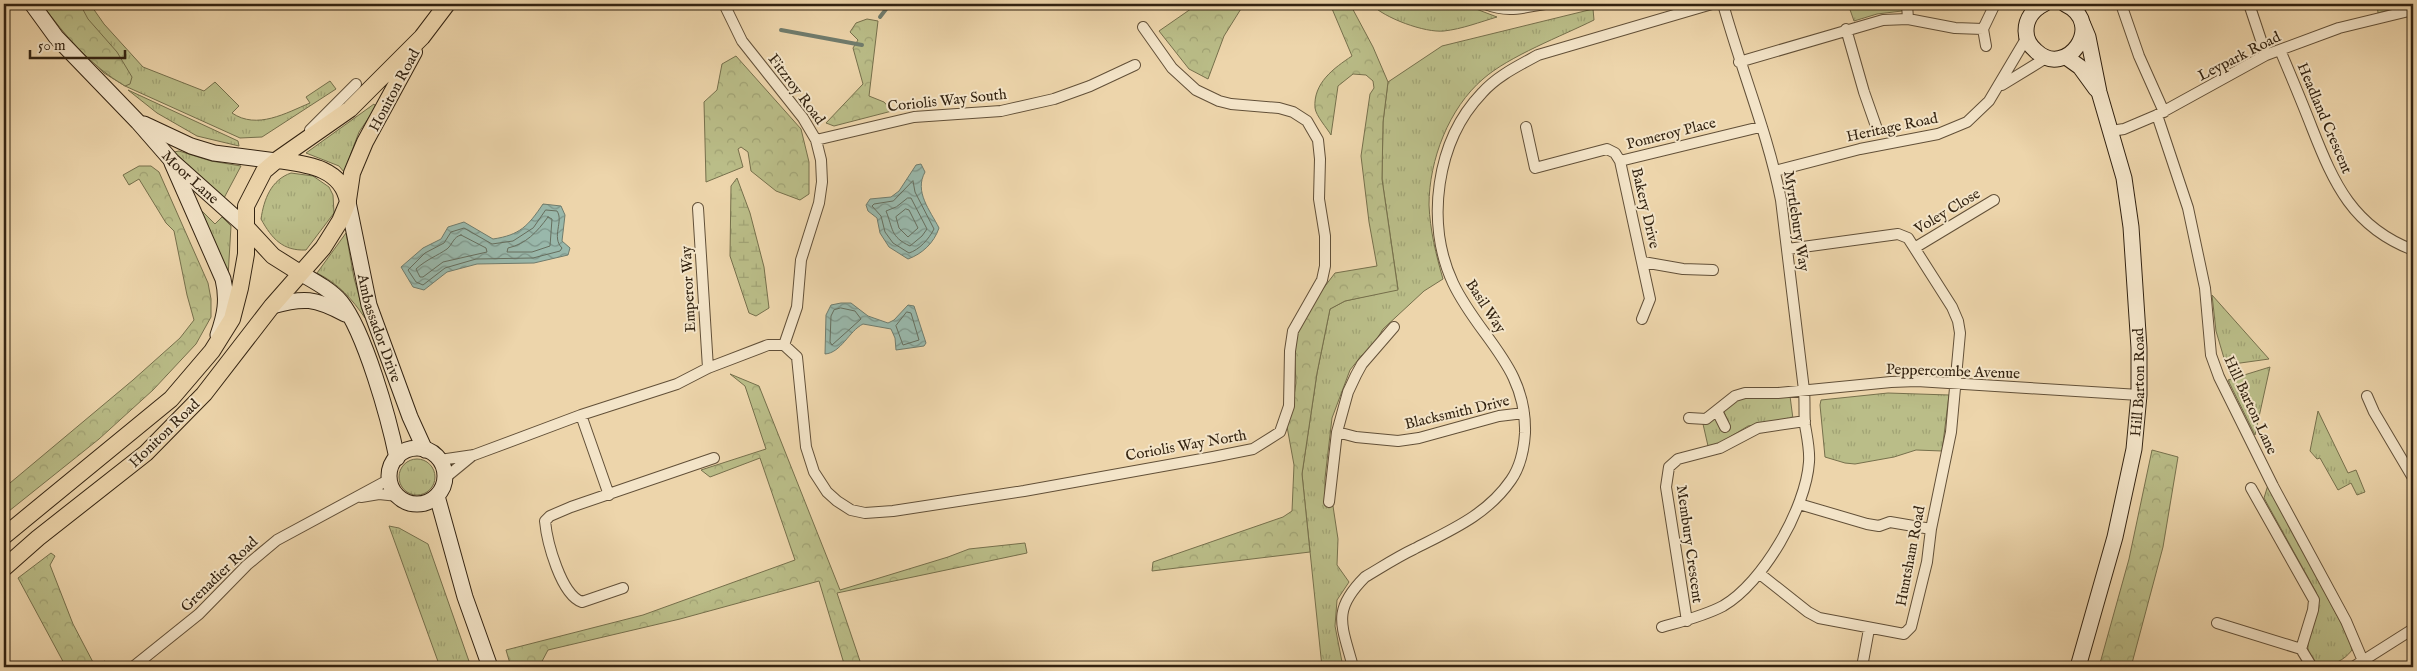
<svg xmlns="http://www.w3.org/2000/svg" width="2417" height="671" font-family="'IM FELL English',serif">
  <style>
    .grass { fill: url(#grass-tufts); stroke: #76704c }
    .forest { fill: url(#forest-crowns); stroke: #76704c }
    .wetland { fill: url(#wetland-marsh); stroke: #76704c }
    .water { fill: url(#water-waves); stroke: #707c6d }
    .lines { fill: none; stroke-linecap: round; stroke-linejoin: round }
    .shore { stroke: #666e5e; stroke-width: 1 }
    .stream { stroke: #707c6d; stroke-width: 4 }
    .minor-casing { stroke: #625038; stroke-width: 12 }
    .secondary-casing { stroke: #332311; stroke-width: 17 }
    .primary-casing { stroke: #332311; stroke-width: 18 }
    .minor { stroke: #f3e4c8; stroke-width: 10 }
    .secondary { stroke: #f3e4c8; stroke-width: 15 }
    .primary { stroke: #edd5ab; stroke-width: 16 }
    .labels { text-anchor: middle; stroke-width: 4; stroke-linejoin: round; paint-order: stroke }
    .street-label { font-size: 15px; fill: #332311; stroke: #f3e4c8 }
  </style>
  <defs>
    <pattern id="grass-tufts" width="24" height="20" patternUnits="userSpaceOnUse" patternTransform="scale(1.25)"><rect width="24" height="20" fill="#babd88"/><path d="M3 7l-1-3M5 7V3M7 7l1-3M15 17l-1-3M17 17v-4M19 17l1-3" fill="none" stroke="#a0a274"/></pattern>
    <pattern id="forest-crowns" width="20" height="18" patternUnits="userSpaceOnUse" patternTransform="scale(1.25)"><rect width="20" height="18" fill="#babd88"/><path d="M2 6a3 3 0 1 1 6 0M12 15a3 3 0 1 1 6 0" fill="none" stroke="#a0a274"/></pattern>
    <pattern id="wetland-marsh" width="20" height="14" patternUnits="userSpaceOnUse" patternTransform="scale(1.25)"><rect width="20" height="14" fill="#babd88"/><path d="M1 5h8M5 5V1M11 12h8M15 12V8" fill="none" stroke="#a0a274"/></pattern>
    <pattern id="water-waves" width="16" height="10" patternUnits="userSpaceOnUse" patternTransform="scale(1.25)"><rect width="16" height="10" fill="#99b8ab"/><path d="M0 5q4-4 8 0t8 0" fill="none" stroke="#7d958a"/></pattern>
  </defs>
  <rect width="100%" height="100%" fill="#edd5ab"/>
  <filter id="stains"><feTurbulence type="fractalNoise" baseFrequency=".004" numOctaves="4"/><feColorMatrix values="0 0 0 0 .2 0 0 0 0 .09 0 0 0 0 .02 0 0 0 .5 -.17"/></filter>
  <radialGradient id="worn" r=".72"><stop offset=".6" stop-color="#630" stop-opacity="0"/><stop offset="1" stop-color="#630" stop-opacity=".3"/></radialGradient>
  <path class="grass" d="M42 4H90L104 24 143 67 204 91 215 82 239 106 232 113C257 130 286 113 310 103L306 97 330 81 336 89 262 137 240 138 125 86 104 73 56 23Z
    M1371 4H1463L1497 17C1480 22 1462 29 1444 31 1425 33 1384 18 1371 4Z
    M1848 4H1902V11L1877 14 1854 21Z
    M2377 4H2413L2378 13Z
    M1593 9 1594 20C1562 36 1509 56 1483 79 1449 108 1429 160 1429 205 1430 230 1436 255 1443 279L1424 291 1383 329 1367 355H1362L1350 370 1332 418 1325 478V503L1333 506 1338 539 1337 565 1349 582 1337 600 1335 626 1343 667H1322L1302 474 1317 373 1330 309 1345 301 1398 289 1382 179 1383 122 1388 82 1442 46Z
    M128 90 238 141 239 146 197 136 157 113Z
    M374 104 376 107 359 132 344 172 339 166 306 153Z
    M179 151 211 161 241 166 224 198 174 152Z
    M291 173 313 176 329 187 333 195 334 213 306 250C283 251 272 239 261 219 264 199 271 180 291 173Z
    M192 201 215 224 222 217 231 226 228 277Z
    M346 233 354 278 365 318C352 299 339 284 317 273Z
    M2212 295 2269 359 2226 365 2216 331Z
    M2270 367 2255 435 2228 380Z
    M1888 393 1949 395 1942 451 1916 450 1894 457 1855 464 1845 463 1825 457 1820 405 1821 400Z
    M1749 396H1790L1793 419 1748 426 1720 443 1708 446 1703 424 1715 418 1730 426 1724 412C1731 403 1737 399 1749 396Z
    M2318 411 2348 473 2356 470 2365 492 2357 495 2351 483 2338 490 2320 458 2317 459 2310 451Z
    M399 477a18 18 0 1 1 36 0a18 18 0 1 1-36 0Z
    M2268 485 2349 638 2352 650C2344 661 2331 666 2318 667 2315 663 2311 659 2309 654 2303 638 2323 617 2316 592L2264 498Z
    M389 526 399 528 428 544 471 667H440Z"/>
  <path class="forest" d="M42 4H80L88 19 117 52 132 77 130 84 125 86C91 66 65 36 42 4Z
    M1198 4H1244L1224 36 1208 79 1189 69 1159 31Z
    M1330 4H1350L1373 47 1388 82 1383 122 1382 179 1398 290 1345 301 1330 309 1317 373 1302 474 1310 552 1152 571 1153 562 1283 517 1292 511 1294 465 1286 421 1293 402 1296 383 1294 344 1300 319 1335 273 1377 266 1369 222 1361 156 1370 94 1374 88 1373 81 1366 75 1353 74 1338 86 1331 135C1327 128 1316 116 1315 108 1313 83 1334 68 1352 56Z
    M867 19 878 21 869 96 884 102 892 111 834 126 826 123 863 84 853 48 858 40 850 32 856 23Z
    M736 56 801 129 809 162V194L800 200 776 191 751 171 748 152 741 147 738 149 743 167 706 182 704 102 717 90 722 64Z
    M139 166H151L159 172 208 283 211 299V317L196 344 153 390 99 439 4 515V488L133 380 180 338 194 320 187 295 174 231 166 223 139 179 129 185 123 175Z
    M730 374 759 386 840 590 948 557 969 549 1025 543 1027 553 837 593 862 667H845L819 581 680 619 548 650 539 667H511L506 650 643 615 795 560 760 458 710 477 701 470 766 449 745 386Z
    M2152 450 2178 457 2163 547 2131 667H2099L2129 559Z
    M51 553 55 556 50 565 73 624 95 666 105 661 110 667H66L18 578Z"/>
  <path class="wetland" d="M737 178 750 213 764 267 769 308 756 316 749 313 730 256 731 186Z"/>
  <path class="water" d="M921 164 925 172C914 192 930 210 939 228 934 243 922 254 908 259L889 247 880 233 877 218 868 211 866 205 870 199 891 197 899 191 916 165Z
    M543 204 561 206 565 215 562 241 570 248 568 255 534 263 477 264 447 272 424 290 413 287 401 267 423 248 441 239 448 227 464 222 493 239C520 235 528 226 543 204Z
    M841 303H851L868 316 888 323 894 320 908 305 914 306 926 343 924 346 896 350 895 338 891 329 863 324C849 331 841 353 825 354L826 315 831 305Z"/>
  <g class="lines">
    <path class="shore" d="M913 181 915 192 934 229C929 239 919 250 909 253L893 243 885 232 881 216 872 206 874 204 893 201Z
      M908 198H911L927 229 922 236 910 246C890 237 893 228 886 211L896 207Z
      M906 209 909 210 918 228 908 237 899 228 896 217Z
      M546 210 557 211C564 221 551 237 562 248L560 251 533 258 476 259 445 268 423 285 416 282 408 270 425 253 444 243 451 232 464 228 492 244 513 241 533 228Z
      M548 217 552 219 550 246 532 252H507L508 248C526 244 537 232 548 217Z
      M461 235 486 248 487 252 443 262 423 277H420L416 269C427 259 437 256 447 249 453 244 453 237 461 235Z
      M841 308 855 311 861 319 832 345 830 342 831 316 834 310Z
      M907 312 911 313 919 340 903 345 896 326Z"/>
    <path class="stream" d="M880 17 890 4
      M781 30 862 45"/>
    <g class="minor-casing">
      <path id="minor" d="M724 4 742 41 803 118 816 140 821 160 822 182 819 203 801 260 797 307 784 345
        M1485 4C1508 13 1521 8 1545 4
        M1907 4 1908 19
        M2121 4 2139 56 2164 112
        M2249 4 2266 55
        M1846 29 1864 92 1877 129
        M1986 46 1983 29 1995 4
        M2280 50C2291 76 2302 102 2312 128 2334 184 2353 227 2413 250
        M1739 62 1883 20 1908 19 1955 28 1983 29
        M2002 85 2046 58
        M2157 115 2188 208 2205 288 2211 355 2219 377 2273 486 2346 621 2363 661
        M1526 127 1535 168 1607 149 1615 153 1620 161 1760 127
        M310 130 356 84
        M2111 131 2124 129 2157 115 2266 55 2339 28 2413 10
        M816 140 914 117 1001 111 1054 99 1090 86 1135 65
        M1620 161 1650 299 1642 319
        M1775 171 1860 149 1938 134 1967 122 1989 101 2027 37
        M698 208 708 368
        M1916 247 1994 200
        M1643 262 1683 269 1713 270
        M784 345 797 357 806 447 814 472 827 492 837 501 851 510 865 513 893 511 1024 491 1213 457 1253 449 1280 432 1289 406 1290 351 1293 331 1322 280 1325 266V236L1319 199 1320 159 1318 140 1307 121 1293 112 1279 108 1231 104 1219 101 1196 90 1172 68 1143 27
        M2367 396 2374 412 2413 478
        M1717 411 1725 427
        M581 415 609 495
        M1689 418 1706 419 1735 396 1745 393H1778L1891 382 1917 381 2139 395
        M1337 432 1348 392 1356 375 1362 364 1394 327
        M440 460 474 455 581 415 677 384 708 368 768 345H784
        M445 478 473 455
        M2251 488 2314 600 2313 610 2301 649 2312 667
        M361 497 379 494 398 496
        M1329 502 1337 432 1356 437 1398 441 1419 438 1499 416 1524 413
        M1799 504 1867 524 1879 526 1890 522 1931 529
        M1760 574 1808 612 1819 618 1904 634 1911 627 1927 562 1931 529 1951 432 1960 333 1958 321 1952 307 1908 238 1898 234 1788 249
        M623 588 582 602C561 595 547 542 545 521L550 516 571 507 714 458
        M1687 621 1666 487 1669 467 1678 459 1720 448 1758 428 1805 421
        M2217 623 2301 649
        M1662 627C1683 621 1704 616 1723 606 1763 583 1806 508 1809 462 1810 450 1807 437 1805 425 1804 413 1805 402 1804 390L1781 200C1768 134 1741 69 1723 4
        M133 667 199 614 247 565 277 540 390 479
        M1353 667C1342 625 1331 611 1365 577 1382 567 1397 557 1414 549 1451 530 1487 515 1511 480 1520 467 1524 449 1525 433 1527 366 1479 338 1453 283 1425 223 1436 141 1482 93 1497 76 1518 66 1538 55L1712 4
        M1862 667 1869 629
        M2353 667 2413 629"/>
    </g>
    <g class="secondary-casing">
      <g id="secondary">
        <path id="s1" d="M32 4 56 37 138 122 172 161 247 228"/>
        <path d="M2044 4C2034 9 2026 18 2026 31 2026 39 2030 46 2036 51 2066 80 2107 24 2065 4"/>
        <path d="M2066 57 2080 67 2096 89"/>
        <path d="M144 124 191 146 214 153 276 161"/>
        <path d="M172 163 223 279C228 300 225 315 218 335"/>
        <path id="s2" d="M348 202 369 305 410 417 425 450"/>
        <path d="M300 273C314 281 331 290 341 302 365 332 389 419 397 458"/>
        <path d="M272 306C304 297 315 298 345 314"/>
        <circle cx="417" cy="476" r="28"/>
        <path d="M437 496 465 597 490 667"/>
        <path id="s3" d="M2078 667 2115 537 2134 449 2139 395V348L2131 227 2124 178 2099 92 2088 37 2083 25"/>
      </g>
    </g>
    <g class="primary-casing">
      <path id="primary" d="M277 160 350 109 422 37 447 4
        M348 200 352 173 365 142 414 52
        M247 228 273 256 300 273
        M4 536 171 399 212 351 232 319 240 288 246 254V206L264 171 277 160C305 164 342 167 348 202L340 221 323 248 272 306 204 394 146 453 38 538 4 568"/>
    </g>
    <use href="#minor" class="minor"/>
    <use href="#secondary" class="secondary"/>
    <use href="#primary" class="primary"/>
  </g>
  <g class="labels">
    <g class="street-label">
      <text transform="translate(2239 56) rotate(-27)" y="5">Leypark Road</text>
      <text transform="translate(797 89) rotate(53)" y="5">Fitzroy Road</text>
      <text transform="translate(394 90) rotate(-62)" y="5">Honiton Road</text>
      <text transform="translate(947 100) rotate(-6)" y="5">Coriolis Way South</text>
      <text transform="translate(2325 118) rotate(67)" y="5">Headland Crescent</text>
      <text transform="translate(1892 127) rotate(-12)" y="5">Heritage Road</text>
      <text transform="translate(1671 133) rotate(-14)" y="5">Pomeroy Place</text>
      <text dy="5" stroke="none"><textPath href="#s1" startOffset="235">Moor Lane</textPath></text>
      <text transform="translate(1646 208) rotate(77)" y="5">Bakery Drive</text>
      <text transform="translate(1947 211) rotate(-31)" y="5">Voley Close</text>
      <text transform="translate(1797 221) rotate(81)" y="5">Myrtlebury Way</text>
      <text transform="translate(688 289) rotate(-93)" y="5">Emperor Way</text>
      <text transform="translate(1486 306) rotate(57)" y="5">Basil Way</text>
      <text dy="5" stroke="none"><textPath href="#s2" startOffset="130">Ambassador Drive</textPath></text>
      <text transform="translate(1953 371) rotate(2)" y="5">Peppercombe Avenue</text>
      <text dy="5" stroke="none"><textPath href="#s3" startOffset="292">Hill Barton Road</textPath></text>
      <text transform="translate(2251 405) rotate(65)" y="5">Hill Barton Lane</text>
      <text transform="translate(1457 412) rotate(-13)" y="5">Blacksmith Drive</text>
      <text transform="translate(164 433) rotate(-44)" y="5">Honiton Road</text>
      <text transform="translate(1186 445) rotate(-10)" y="5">Coriolis Way North</text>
      <text transform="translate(1690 544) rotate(82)" y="5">Membury Crescent</text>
      <text transform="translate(1910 556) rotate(-79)" y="5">Huntsham Road</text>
      <text transform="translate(219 574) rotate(-44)" y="5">Grenadier Road</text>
    </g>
  </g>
  <rect width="2417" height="671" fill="none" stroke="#edd5ab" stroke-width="20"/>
  <rect x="5" y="5" width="2407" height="661" fill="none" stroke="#332311" stroke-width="2.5"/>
  <rect x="10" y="10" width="2397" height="651" fill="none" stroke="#332311"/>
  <path d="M30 50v8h95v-8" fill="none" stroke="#332311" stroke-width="2.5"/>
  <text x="38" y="50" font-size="15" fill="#332311" stroke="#f3e4c8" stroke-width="4" paint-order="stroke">50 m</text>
  <rect width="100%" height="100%" filter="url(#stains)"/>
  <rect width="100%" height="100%" fill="url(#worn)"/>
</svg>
